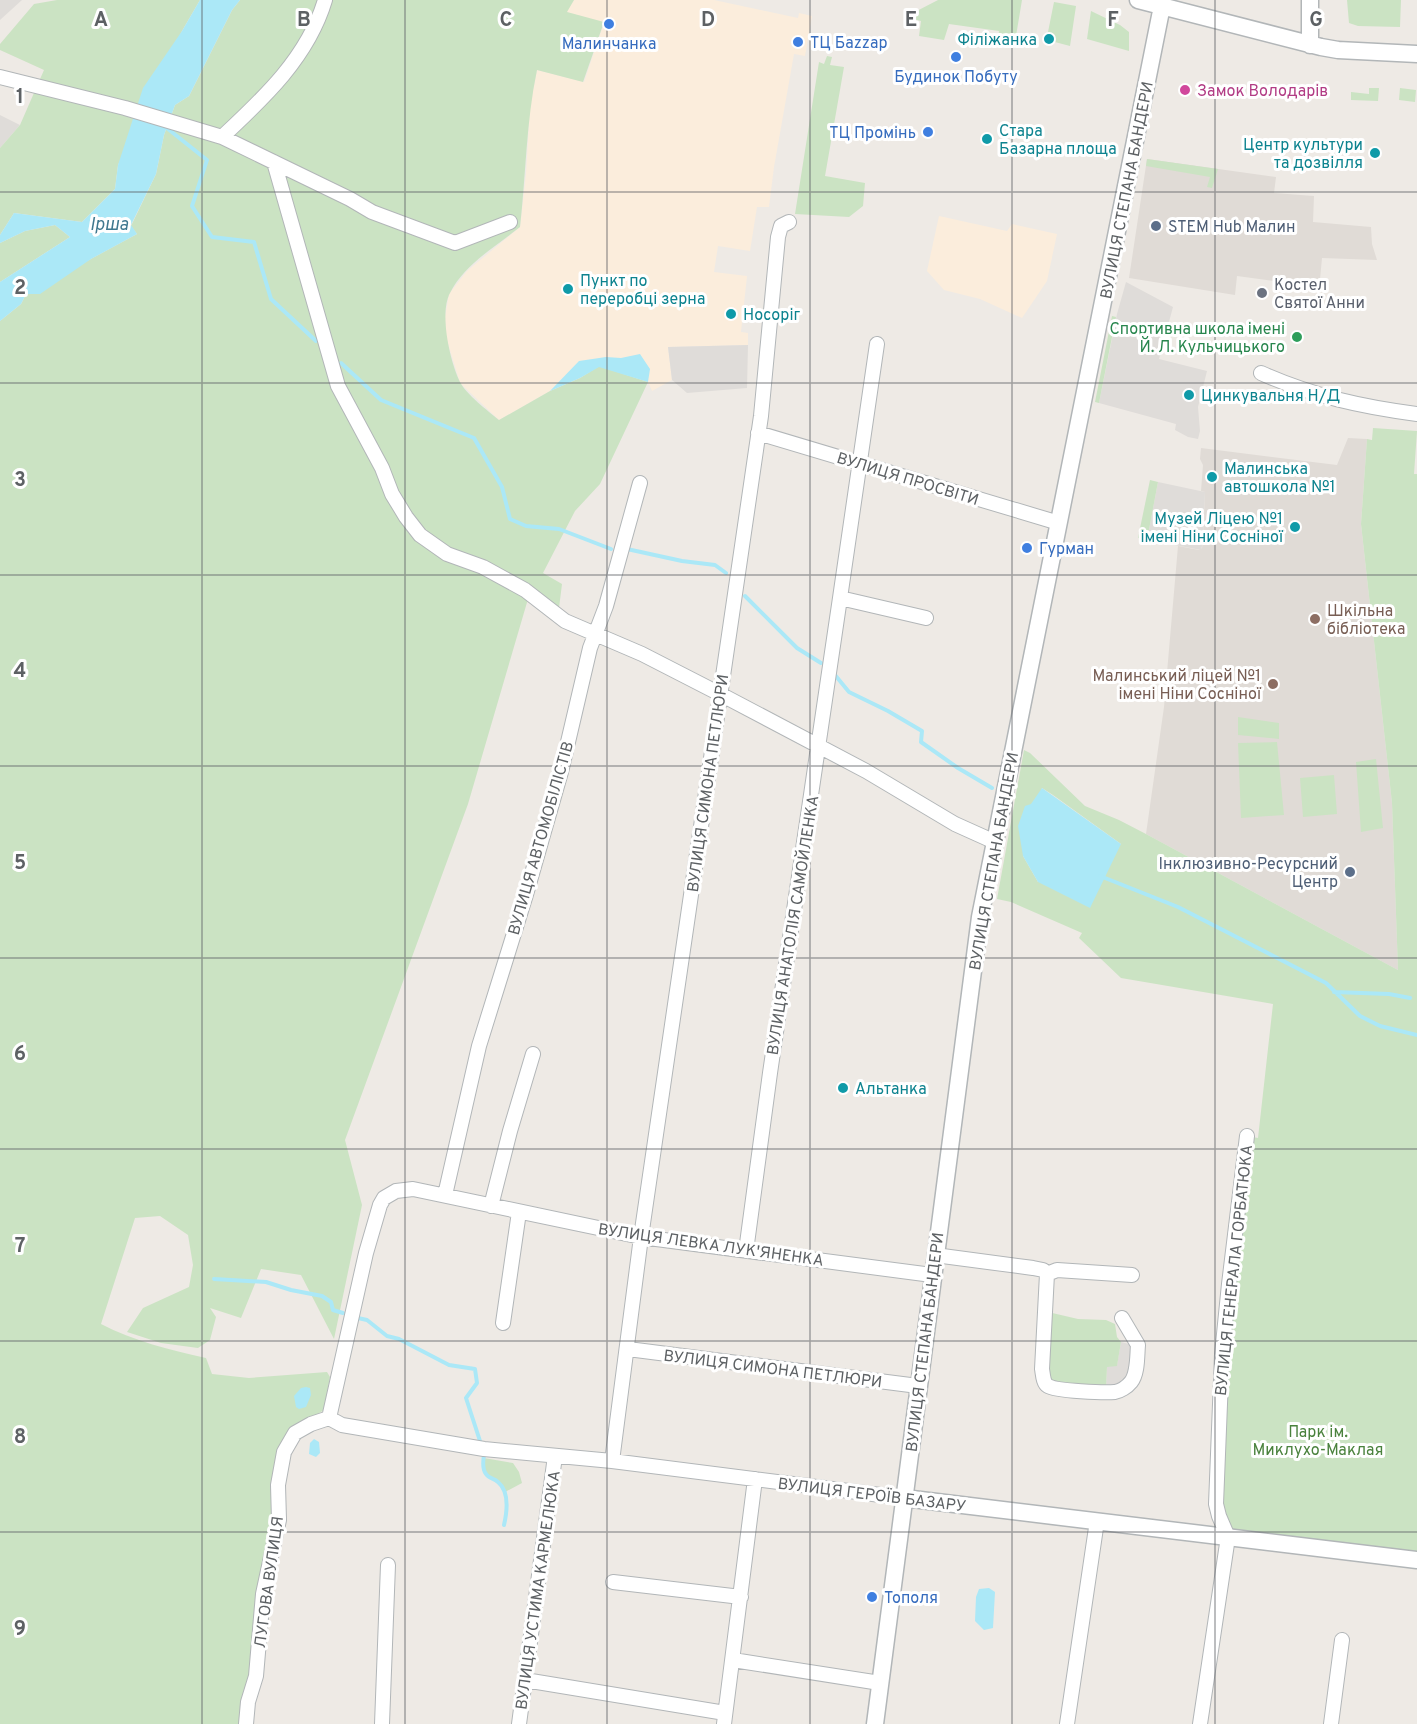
<svg xmlns="http://www.w3.org/2000/svg" width="1417" height="1724" font-family="Overpass,sans-serif">
  <style>
    .commercial { fill: #fbeddc }
    .industrial { fill: #dfdcd9 }
    .education { fill: #e0dbd6 }
    .green { fill: #cbe3c3; fill-rule: evenodd }
    .water { fill: #abe8f7 }
    .lines { fill: none; stroke-linecap: round; stroke-linejoin: round }
    .stream { stroke: #abe8f7; stroke-width: 4 }
    .minor-casing { stroke: #b2b6b8; stroke-width: 16 }
    .tertiary-casing { stroke: #b2b6b8; stroke-width: 19 }
    .minor { stroke: #fff; stroke-width: 14 }
    .tertiary { stroke: #fff; stroke-width: 16 }
    .grid { fill: none; stroke: #5d6164; stroke-width: 1.5; stroke-opacity: 0.55 }
    .shop-dot { fill: #3f7fe0; stroke: #fff; stroke-width: 2 }
    .culture-dot { fill: #0f9aa8; stroke: #fff; stroke-width: 2 }
    .hotel-dot { fill: #d1479c; stroke: #fff; stroke-width: 2 }
    .service-dot { fill: #5c6f8a; stroke: #fff; stroke-width: 2 }
    .worship-dot { fill: #6b7280; stroke: #fff; stroke-width: 2 }
    .leisure-dot { fill: #2e9e5b; stroke: #fff; stroke-width: 2 }
    .education-dot { fill: #8d6e63; stroke: #fff; stroke-width: 2 }
    .labels { text-anchor: middle; stroke-width: 6; stroke-linejoin: round; paint-order: stroke }
    .culture-label { font-size: 16px; fill: #0d838f; stroke: #fff; text-anchor: start }
    .shop-label { font-size: 16px; fill: #366cbe; stroke: #fff; text-anchor: start }
    .hotel-label { font-size: 16px; fill: #b23c85; stroke: #fff; text-anchor: start }
    .street-label { font-size: 16px; fill: #5d6164; stroke: #fff }
    .service-label { font-size: 16px; fill: #4e5e75; stroke: #fff; text-anchor: start }
    .worship-label { font-size: 16px; fill: #5b616d; stroke: #fff; text-anchor: start }
    .leisure-label { font-size: 16px; fill: #27864d; stroke: #fff; text-anchor: end }
    .education-label { font-size: 16px; fill: #785e54; stroke: #fff; text-anchor: start }
    .park-label { font-size: 16px; fill: #4a823d; stroke: #fff }
    .water-label { font-size: 18px; font-style: italic; fill: #40788f; stroke: #fff }
    .grid-label { font-size: 20px; text-anchor: middle; font-weight: bold; fill: #5d6164; stroke: #fff; stroke-width: 6; stroke-linejoin: round; paint-order: stroke }
  </style>
  <rect width="100%" height="100%" fill="#eeeae5"/>
  <path class="commercial" d="M574 0H714L798 18 799 13 812 16 805 56 794 54 774 167 769 207H757L750 251 718 246 714 272 747 276 741 332 748 333V345L668 347 672 380 652 391 648 382 580 378 550 391 499 420 460 383 446 337 445 317 449 294 467 271 520 227 526 174 530 105 537 70 584 82 604 23 566 12Z
    M939 216 1007 231 1012 224 1057 234 1047 281 1022 318 980 299 944 290 927 271Z"/>
  <path class="industrial" d="M0 0H22L0 20Z
    M0 115 20 125 0 148Z
    M1126 282 1173 307 1159 359 1207 371 1198 407 1200 431 1198 439 1188 437 1175 430 1176 424 1099 403 1117 314Z
    M748 345 747 388 687 393 672 380 668 347Z
    M1158 482 1205 492 1203 542 1201 550 1149 540 1150 536 1148 535Z
    M1121 1342 1133 1345 1127 1380 1123 1384 1106 1388 1107 1366 1117 1365Z"/>
  <path class="education" d="M1147 159 1276 177 1274 193 1314 196 1313 222 1371 227 1372 244 1377 260 1322 258 1319 290 1282 285V282L1237 276 1235 295 1129 278Z
    M1348 438 1367 439 1361 524 1392 803 1398 970 1146 834 1164 707 1178 546 1199 550 1202 548 1203 542 1205 492 1201 491 1203 465 1200 459 1201 448 1337 465Z"/>
  <path class="green" d="M57 0H200L182 31 118 165 115 189 82 222 14 213 0 235V148L20 125 44 70 0 50V44L34 4Z
    M240 0H574L567 12 604 22 583 82 537 70C526 122 526 175 520 227 496 246 464 265 450 293 439 313 450 362 460 382 466 394 488 411 499 420L550 391 580 378 599 366 648 382 600 484 575 511 543 573 562 584 558 616 528 599 468 804 345 1140 362 1205 334 1339 301 1275 261 1269 241 1318 210 1308 216 1317 210 1340 198 1348 161 1343 127 1332 143 1308 189 1287 193 1265 188 1235 160 1216 135 1218 101 1324C133 1341 171 1350 206 1358L212 1374 249 1378 327 1372 330 1377 324 1410 286 1434 275 1488V1516L259 1637 242 1724H0V321L21 304 26 294 137 234 131 226 156 174 164 135 175 105 189 96 232 10Z
    M938 0H1022L1014 48 997 45 999 31 949 24 944 40 919 36 921 21 913 19 911 14Z
    M1347 0H1401L1400 27 1358 26 1349 23Z
    M1054 2 1076 6 1070 46 1051 41 1052 39 1047 37Z
    M1091 11 1120 25 1129 32V51L1087 39Z
    M827 56 832 57 830 65 844 67 825 176 865 183 863 206 849 217 795 214 819 62 824 64Z
    M1369 88H1379L1378 101 1351 100V92L1369 94Z
    M1400 88 1416 90 1415 102 1399 100Z
    M1147 159 1218 169 1212 188 1207 187 1210 177 1146 166Z
    M55 225 70 237 0 282V243L25 231Z
    M1112 316 1116 317 1099 403 1095 402Z
    M1373 428 1417 431 1414 474H1417V1560L1228 1537 1216 1504 1247 1136 1258 1138 1273 1004 1121 978 1079 938 1082 933 1011 902 997 899 1024 750 1030 753 1085 806 1119 820 1146 834 1398 970 1392 803 1361 524 1367 439 1372 440ZM1042 788 1053 795 1121 844 1038 882 1023 856Z
    M1150 480 1158 482 1148 535H1150L1149 540 1138 538Z
    M1238 717 1279 723V739L1238 735Z
    M1277 742 1284 815 1241 818 1238 743Z
    M1376 759 1383 828 1361 832 1356 762Z
    M1334 775 1337 814 1303 817 1300 778Z
    M1048 1312 1078 1319 1106 1320 1115 1324 1117 1337 1121 1342 1117 1366 1107 1367 1106 1388 1068 1386 1048 1379Z
    M484 1458 513 1463 519 1472 522 1483 505 1492C494 1476 483 1480 484 1458Z"/>
  <path class="water" d="M200 0H240L232 10 189 96 175 105 164 135 156 174 131 225 137 234 91 259 40 294H26L21 304 0 321V282L70 237 55 225 25 231 0 243V235L14 213 82 222 115 189 118 165 143 88 182 31Z
    M640 354 650 369 648 382 599 367 580 378 550 391 579 361 606 357 621 358Z
    M1042 788 1121 844 1090 908 1038 882 1023 856 1018 826 1025 806 1031 804Z
    M306 1387 310 1388 311 1395 306 1407 299 1409 296 1407 294 1396 301 1388Z
    M314 1439 319 1442 320 1453 316 1457 309 1454 310 1443Z
    M989 1588 995 1592 993 1628 984 1630 975 1621 976 1597 979 1589Z"/>
  <g class="lines">
    <path class="stream" d="M163 125 207 160 192 206 212 237 254 242 271 299 316 341
      M341 363 381 400 474 438 502 487 510 519 526 526 559 529 611 549
      M627 549 682 561 715 565 726 573
      M745 596 797 648 821 663
      M835 675 849 692 888 711 922 731 921 742 958 768 992 788
      M1100 876 1178 907 1326 983 1360 1016 1380 1026 1417 1035
      M1334 992 1389 994 1410 998
      M214 1279 266 1282 291 1290 322 1296 331 1302 333 1310 343 1313
      M358 1318 367 1320 387 1336 399 1339 449 1365 475 1369 477 1383 466 1398 480 1441
      M484 1455C483 1461 482 1469 486 1474 489 1479 494 1478 498 1482 510 1492 507 1512 504 1525"/>
    <g class="minor-casing">
      <path id="minor" d="M0 77 125 108 222 137 350 199 372 212 455 243 510 222
        M222 137C264 98 308 57 325 0
        M274 162 338 386 382 468 392 494 406 517 420 535 447 554 483 567 525 590 565 621 642 654 720 694 866 771 955 824 995 842
        M877 344 840 598 926 618
        M1261 373C1312 396 1363 407 1417 414
        M758 433 1059 523
        M445 1195 479 1046 525 898 561 772 590 648 606 606 640 483
        M491 1206 510 1131 533 1054
        M746 1251 770 1073 840 598
        M935 1255 1033 1268 1043 1270 1047 1274
        M1122 1318 1138 1345C1137 1356 1138 1373 1131 1382 1127 1387 1120 1391 1115 1392 1105 1393 1056 1391 1048 1386 1043 1383 1043 1374 1042 1369L1047 1274 1057 1270 1132 1275
        M503 1323 519 1212
        M628 1349 918 1386
        M329 1418 342 1425 484 1449 612 1461 904 1498
        M612 1461 641 1237 761 416 778 237 781 226 789 222
        M613 1582 741 1597
        M733 1660 880 1683
        M525 1680 725 1713
        M246 1724 248 1702 256 1676 263 1594 279 1520 278 1485 284 1452 295 1433 311 1424 329 1418 366 1253 380 1205 384 1198 396 1191 413 1189 641 1237 932 1275
        M382 1724 388 1565
        M519 1724 555 1456
        M724 1724 755 1479
        M1067 1724 1097 1521
        M1200 1724 1228 1537 1219 1516 1216 1504 1222 1354 1229 1284 1247 1136
        M1331 1724 1342 1640"/>
    </g>
    <g class="tertiary-casing">
      <path id="tertiary" d="M1138 0 1321 47 1338 50 1417 54
        M1310 0V45
        M904 1498 1417 1560
        M875 1724 980 917 1162 6"/>
    </g>
    <use href="#minor" class="minor"/>
    <use href="#tertiary" class="tertiary"/>
  </g>
  <path class="grid" d="M202 0V1724M405 0V1724M607 0V1724M810 0V1724M1012 0V1724M1215 0V1724M0 192H1417M0 383H1417M0 575H1417M0 766H1417M0 958H1417M0 1149H1417M0 1341H1417M0 1532H1417"/>
  <g class="shop-dot">
    <circle cx="609" cy="24" r="6"/>
    <circle cx="798" cy="42" r="6"/>
    <circle cx="956" cy="57" r="6"/>
    <circle cx="928" cy="132" r="6"/>
    <circle cx="1027" cy="548" r="6"/>
    <circle cx="872" cy="1597" r="6"/>
  </g>
  <g class="culture-dot">
    <circle cx="1049" cy="39" r="6"/>
    <circle cx="987" cy="139" r="6"/>
    <circle cx="1375" cy="153" r="6"/>
    <circle cx="568" cy="289" r="6"/>
    <circle cx="731" cy="314" r="6"/>
    <circle cx="1189" cy="395" r="6"/>
    <circle cx="1212" cy="477" r="6"/>
    <circle cx="1295" cy="527" r="6"/>
    <circle cx="843" cy="1088" r="6"/>
  </g>
  <circle class="hotel-dot" cx="1185" cy="90" r="6"/>
  <g class="service-dot">
    <circle cx="1156" cy="226" r="6"/>
    <circle cx="1350" cy="872" r="6"/>
  </g>
  <circle class="worship-dot" cx="1262" cy="293" r="6"/>
  <circle class="leisure-dot" cx="1297" cy="337" r="6"/>
  <g class="education-dot">
    <circle cx="1315" cy="619" r="6"/>
    <circle cx="1273" cy="684" r="6"/>
  </g>
  <g class="labels">
    <g class="culture-label">
      <text x="1037" y="45" text-anchor="end">Філіжанка</text>
      <text x="999" y="136">Стара<tspan x="999" dy="18">Базарна площа</tspan></text>
      <text x="1363" y="150" text-anchor="end">Центр культури<tspan x="1363" dy="18">та дозвілля</tspan></text>
      <text x="580" y="286">Пункт по<tspan x="580" dy="18">переробці зерна</tspan></text>
      <text x="743" y="320">Носоріг</text>
      <text x="1201" y="401">Цинкувальня Н/Д</text>
      <text x="1224" y="474">Малинська<tspan x="1224" dy="18">автошкола №1</tspan></text>
      <text x="1283" y="524" text-anchor="end">Музей Ліцею №1<tspan x="1283" dy="18">імені Ніни Сосніної</tspan></text>
      <text x="855" y="1094">Альтанка</text>
    </g>
    <g class="shop-label">
      <text x="810" y="48">ТЦ Баzzар</text>
      <text x="609" y="49" text-anchor="middle">Малинчанка</text>
      <text x="956" y="82" text-anchor="middle">Будинок Побуту</text>
      <text x="916" y="138" text-anchor="end">ТЦ Промінь</text>
      <text x="1039" y="554">Гурман</text>
      <text x="884" y="1603">Тополя</text>
    </g>
    <g class="hotel-label">
      <text x="1197" y="96">Замок Володарів</text>
    </g>
    <g class="street-label">
      <text transform="translate(1126 190) rotate(-79)" y="6">ВУЛИЦЯ СТЕПАНА БАНДЕРИ</text>
      <text transform="translate(908 478) rotate(17)" y="6">ВУЛИЦЯ ПРОСВІТИ</text>
      <text transform="translate(707 783) rotate(-82)" y="6">ВУЛИЦЯ СИМОНА ПЕТЛЮРИ</text>
      <text transform="translate(540 838) rotate(-74)" y="6">ВУЛИЦЯ АВТОМОБІЛІСТІВ</text>
      <text transform="translate(993 861) rotate(-80)" y="6">ВУЛИЦЯ СТЕПАНА БАНДЕРИ</text>
      <text transform="translate(792 925) rotate(-81)" y="6">ВУЛИЦЯ АНАТОЛІЯ САМОЙЛЕНКА</text>
      <text transform="translate(711 1244) rotate(8)" y="6">ВУЛИЦЯ ЛЕВКА ЛУК'ЯНЕНКА</text>
      <text transform="translate(1233 1270) rotate(-84)" y="6">ВУЛИЦЯ ГЕНЕРАЛА ГОРБАТЮКА</text>
      <text transform="translate(924 1342) rotate(-83)" y="6">ВУЛИЦЯ СТЕПАНА БАНДЕРИ</text>
      <text transform="translate(773 1368) rotate(7)" y="6">ВУЛИЦЯ СИМОНА ПЕТЛЮРИ</text>
      <text transform="translate(872 1494) rotate(7)" y="6">ВУЛИЦЯ ГЕРОЇВ БАЗАРУ</text>
      <text transform="translate(268 1582) rotate(-82)" y="6">ЛУГОВА ВУЛИЦЯ</text>
      <text transform="translate(537 1590) rotate(-82)" y="6">ВУЛИЦЯ УСТИМА КАРМЕЛЮКА</text>
    </g>
    <g class="service-label">
      <text x="1168" y="232">STEM Hub Малин</text>
      <text x="1338" y="869" text-anchor="end">Інклюзивно-Ресурсний<tspan x="1338" dy="18">Центр</tspan></text>
    </g>
    <g class="worship-label">
      <text x="1274" y="290">Костел<tspan x="1274" dy="18">Святої Анни</tspan></text>
    </g>
    <g class="leisure-label">
      <text x="1285" y="334">Спортивна школа імені<tspan x="1285" dy="18">Й. Л. Кульчицького</tspan></text>
    </g>
    <g class="education-label">
      <text x="1327" y="616">Шкільна<tspan x="1327" dy="18">бібліотека</tspan></text>
      <text x="1261" y="681" text-anchor="end">Малинський ліцей №1<tspan x="1261" dy="18">імені Ніни Сосніної</tspan></text>
    </g>
    <g class="park-label">
      <text x="1318" y="1437">Парк ім.<tspan x="1318" dy="18">Миклухо-Маклая</tspan></text>
    </g>
    <g class="water-label">
      <text x="109" y="230">Ірша</text>
    </g>
  </g>
  <g class="grid-label">
    <text x="101" y="26">A</text>
    <text x="304" y="26">B</text>
    <text x="506" y="26">C</text>
    <text x="708" y="26">D</text>
    <text x="911" y="26">E</text>
    <text x="1113" y="26">F</text>
    <text x="1316" y="26">G</text>
    <text x="20" y="103">1</text>
    <text x="20" y="294">2</text>
    <text x="20" y="486">3</text>
    <text x="20" y="677">4</text>
    <text x="20" y="869">5</text>
    <text x="20" y="1060">6</text>
    <text x="20" y="1252">7</text>
    <text x="20" y="1443">8</text>
    <text x="20" y="1635">9</text>
  </g>
</svg>
